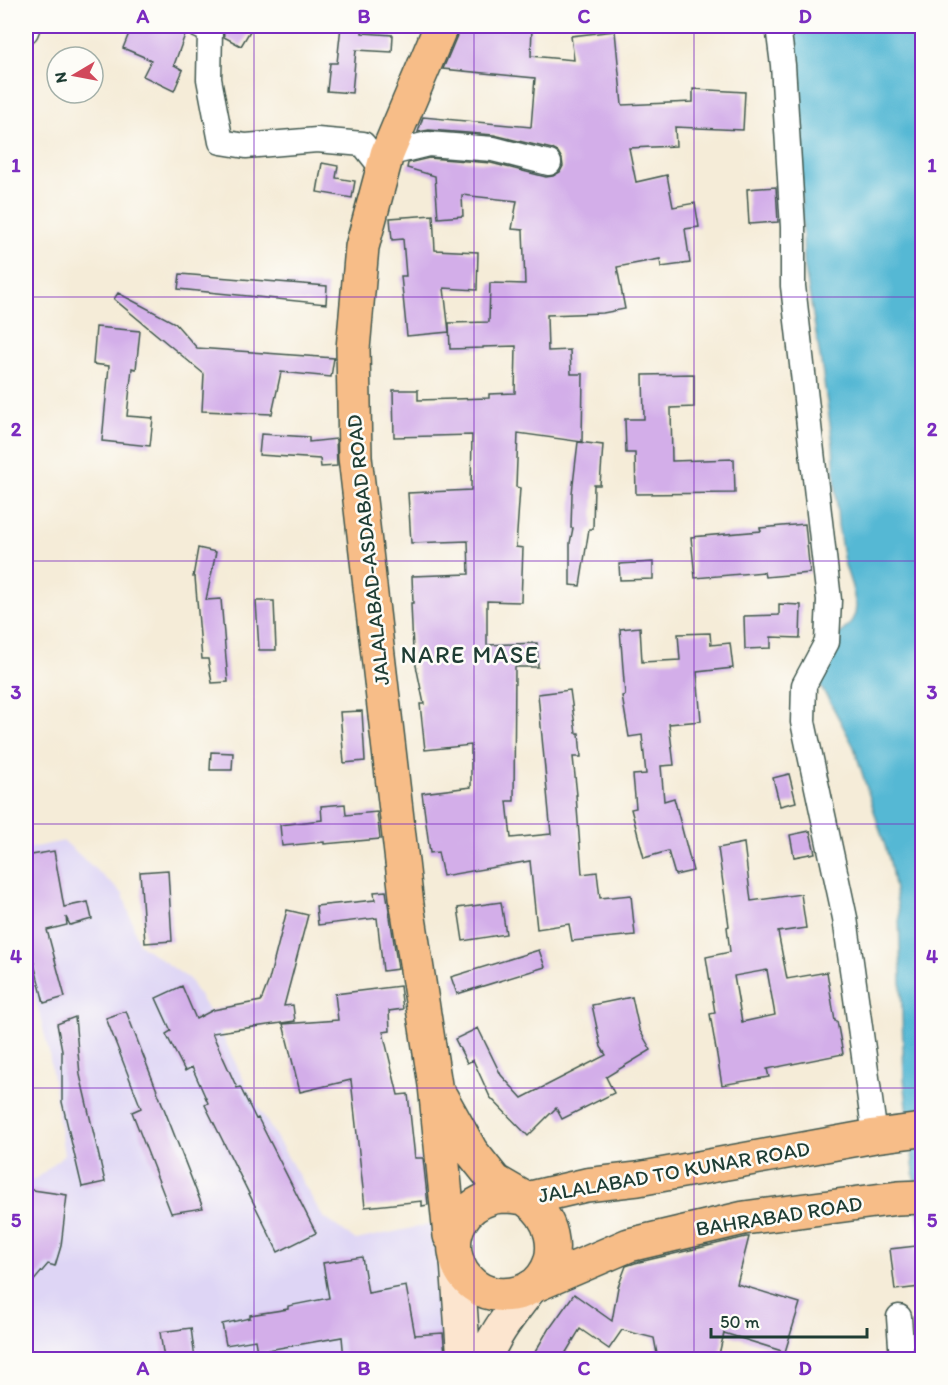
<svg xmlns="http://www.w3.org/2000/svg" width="948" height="1385" font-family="Itim,sans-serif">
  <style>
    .built { fill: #ded5f5 }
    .water { fill: #55b8d4; stroke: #3a7a84; stroke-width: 1.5 }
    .building { fill: #d3aee9; fill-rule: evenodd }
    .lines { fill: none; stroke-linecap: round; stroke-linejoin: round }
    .street-casing { stroke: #3f574d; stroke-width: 27 }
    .secondary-casing { stroke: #3f574d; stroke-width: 36 }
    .primary-casing { stroke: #3f574d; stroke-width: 36 }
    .street { stroke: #fff; stroke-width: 24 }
    .secondary { stroke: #fce5cf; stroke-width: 33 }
    .primary { stroke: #f7bd88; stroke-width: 33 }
    .grid { fill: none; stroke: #7b2cbf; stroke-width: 1.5; stroke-opacity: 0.55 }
    .labels { text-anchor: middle; stroke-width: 5; stroke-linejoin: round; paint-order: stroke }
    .street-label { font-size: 21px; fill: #1f3d34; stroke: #fdfcf7 }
    .quarter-label { font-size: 24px; letter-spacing: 1.5px; fill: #1f3d34; stroke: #fdfcf7 }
    .neatline { fill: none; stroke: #7b2cbf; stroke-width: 2 }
    .grid-label { font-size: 20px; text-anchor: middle; font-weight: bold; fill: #7b2cbf }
  </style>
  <rect width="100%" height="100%" fill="#fdfcf7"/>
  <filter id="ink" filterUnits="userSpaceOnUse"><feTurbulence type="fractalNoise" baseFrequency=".0167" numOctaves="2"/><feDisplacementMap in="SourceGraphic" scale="12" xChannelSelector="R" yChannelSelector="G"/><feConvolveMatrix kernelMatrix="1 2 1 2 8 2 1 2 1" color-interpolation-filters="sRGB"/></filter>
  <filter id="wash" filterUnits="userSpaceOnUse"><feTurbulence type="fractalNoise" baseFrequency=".008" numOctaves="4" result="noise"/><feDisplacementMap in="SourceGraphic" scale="24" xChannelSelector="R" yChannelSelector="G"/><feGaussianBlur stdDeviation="1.35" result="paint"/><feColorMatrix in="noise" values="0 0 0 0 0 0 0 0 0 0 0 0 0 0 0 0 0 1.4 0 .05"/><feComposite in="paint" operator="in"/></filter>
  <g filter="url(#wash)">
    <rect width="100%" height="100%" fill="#f5ecd8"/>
    <path class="built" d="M64 841 123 894 139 944 189 979 218 1027 249 1091 323 1217 356 1240 441 1222 457 1359H26V1183L36 1179 64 1155 49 1052 26 961V849Z"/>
    <path class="water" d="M792 26H922V1268L920 1228 904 1078 899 914 890 862 854 747 829 700 818 683 835 639 850 624 855 614 856 606 852 587 844 562 838 525 833 445 822 368 804 263 798 114Z"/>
    <g id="blocks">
      <path class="building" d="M132 26H185L186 32 174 65 183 70 174 91 143 76 151 60 123 48Z
        M223 26H253L241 46 224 37Z
        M341 26H362V33L393 35 392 52 356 50 352 93 327 91 330 63H337Z
        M509 26H532L531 56 574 60 571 36 615 31 622 105 693 102V89L745 92 743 130 675 127 676 146 629 148 636 182 667 175 673 207 695 203 699 227 685 229 690 263 661 267 660 259 617 267 625 309 603 313 547 315 548 351 570 350 571 374H583L582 442 518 433 516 487 520 488 516 547 523 548 521 602 487 601V645L537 643 538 667H515L514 801H507L511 838 551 834 538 694 570 690 576 733H579L581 757H573L577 795H576L582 874 597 872 600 898 631 895 635 935 572 941 569 924 537 929 530 861 443 876 438 852 430 853 422 793 471 787V745L425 750 420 704H424L413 651 411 603H413L412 576 469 574 468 541 411 543 408 493 471 490 472 435 394 437 393 390H418V400L489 398V394L515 393 516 346 483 347V348L450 349 449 323 489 322 490 283 525 284 523 230 512 229 517 201 462 195 463 216 438 218 435 176 407 168 408 163 429 158 491 163 546 177 553 176 560 172 563 166 562 159 558 152 552 149 494 135 429 130 418 132 423 117 531 127 535 78 443 69 459 31 509 30Z
        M322 163 338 166 336 178 355 181 352 198 317 192Z
        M776 187 778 222 749 224 747 189Z
        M433 215 435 250 478 252 477 290 444 288 449 332 407 336 401 276H406L403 239 392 240 390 218Z
        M180 274 327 286 326 304 178 289Z
        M118 293 175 323 197 348 334 358 331 377 281 372 272 414 202 411 204 374 114 299Z
        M96 327 140 331 136 369 132 368 127 416 153 418 150 446 102 441 109 366 93 364Z
        M694 374V407L671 408 672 461 734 459 735 493 636 494 635 453H626L625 419H644L643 375Z
        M261 434 309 437V442L336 439 337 466 321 467 320 459 259 455Z
        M578 442 603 445 600 485H594L593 529H589L580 586 570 585V543L573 528H571L572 493Z
        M805 524 810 573 765 577 764 572 695 578 691 537 761 531 760 528Z
        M198 548 216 552 206 600 221 599 228 682 212 683 208 659H202L195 577H193Z
        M653 562V579L620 580 619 564Z
        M256 601H274L276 650H259Z
        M779 604 801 605 800 638 771 637V648L745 649 744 616 779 615Z
        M640 627 642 662 680 660 678 634 710 633 711 645 730 643 733 668 697 672 701 721 669 724 674 765 661 766 664 801 674 798 693 871 675 875 668 851 644 858 631 809 636 808 633 775 646 774 642 735 629 737 622 696 625 695 620 629Z
        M362 711 365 761 344 763 340 712Z
        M211 752 233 753 232 770H210Z
        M789 774 796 802 780 806 773 778Z
        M345 804 346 815 377 812 380 839 324 844V842L282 846 280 825 322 820 321 806Z
        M810 831 815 853 794 857 790 835Z
        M744 843 751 901 801 894 806 928 778 932 787 979 827 972 835 1021H837L843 1054 767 1069 769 1077 722 1085 710 1014 715 1013 706 957 730 952 727 927 729 926 718 848ZM767 970 775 1015 742 1022 734 976Z
        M54 851 64 907 88 902 92 919 70 925 66 917 67 925 47 930 65 997 44 1003 26 932V856Z
        M168 870 172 941 145 943 140 872Z
        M386 891 398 969 383 971 377 918 318 925 316 906 375 900 374 892Z
        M501 902 506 934 463 941 458 908Z
        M287 910 308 915 284 1006 293 1005 295 1021 212 1033 237 1088 240 1087 256 1119 258 1118 316 1233 278 1252 205 1105 208 1103 192 1067 185 1071 166 1034 171 1031 156 998 182 986 196 1019 213 1010 261 1001 269 980Z
        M539 950 545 967 457 994 451 977Z
        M400 986 403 1009 389 1011 390 1031 383 1032 398 1095 408 1094 415 1158H423L428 1205 422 1206V1201L365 1207 351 1080 300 1092 283 1024 338 1020 335 994Z
        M632 997 639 1029 651 1050 606 1077 614 1093 562 1119 556 1108 528 1136 490 1097 473 1060 467 1063 455 1039 478 1028 501 1075 522 1098 606 1055 601 1047 592 1005Z
        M126 1011 143 1055 203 1208 171 1213 132 1112 141 1108 106 1018Z
        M75 1017 80 1075 105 1182 82 1187 62 1102V1050L57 1024Z
        M26 1189 67 1195 61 1246 55 1266 48 1264 26 1290Z
        M746 1237H749L737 1284 800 1303 785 1352 724 1333 718 1359H667L657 1354 654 1338 622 1330 609 1349 580 1329 562 1359H531L549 1328H550L574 1294 612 1321 618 1287 626 1266 635 1263Z
        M916 1246 920 1287 895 1290 890 1249Z
        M362 1257 368 1293 406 1286 415 1335 443 1333 445 1354 403 1358V1359H344L342 1337 257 1352 255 1340 226 1345 222 1324 250 1318V1315L288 1309V1306L329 1298 323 1263Z
        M191 1328 195 1359H164L160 1332Z"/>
    </g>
  </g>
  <g filter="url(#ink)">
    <use href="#blocks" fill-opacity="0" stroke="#3f574d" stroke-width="1.5"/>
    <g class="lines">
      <g class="street-casing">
        <path id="street" d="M199 26 210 31 209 79 221 142 246 146 317 140 363 144 382 168
          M778 26 783 65 793 227V286L829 600 827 642 804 685 803 722 845 918 875 1136
          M26 31 28 26
          M387 154 428 144 493 149 549 163
          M899 1317 902 1360"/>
      </g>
      <g class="secondary-casing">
        <path id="secondary" d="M457 1261 464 1360
          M485 1360C493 1334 515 1309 531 1287"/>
      </g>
      <g class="primary-casing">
        <path id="primary" d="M441 26 387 154 362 247 353 349 355 457 407 905 435 1085 450 1236 454 1241
          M441 1097 471 1151 495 1181 526 1199 586 1185 638 1179 875 1136 922 1130
          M510 1196C515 1197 523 1197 527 1200 552 1216 561 1252 543 1276 536 1286 523 1293 512 1294 450 1303 431 1216 491 1198 497 1196 504 1196 510 1196Z
          M531 1287 629 1245 744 1218 898 1198 922 1197"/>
      </g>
      <use href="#street" class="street"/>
      <use href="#secondary" class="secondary"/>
      <use href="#primary" class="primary"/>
    </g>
  </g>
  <path class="grid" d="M254 26V1360M474 26V1360M694 26V1360M26 297H922M26 561H922M26 824H922M26 1088H922"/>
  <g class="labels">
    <g class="street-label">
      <text transform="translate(368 550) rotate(-96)" y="7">JALALABAD-ASDABAD ROAD</text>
      <text transform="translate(674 1172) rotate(-10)" y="7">JALALABAD TO KUNAR ROAD</text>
      <text transform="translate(779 1216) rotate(-9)" y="7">BAHRABAD ROAD</text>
    </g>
    <g class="quarter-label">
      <text x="470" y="663">NARE MASE</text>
    </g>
  </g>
  <rect width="948" height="1385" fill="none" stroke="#fdfcf7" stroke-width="66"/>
  <g transform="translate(75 75) rotate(260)"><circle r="28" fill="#fdfcf7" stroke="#a4b0a9" stroke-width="1.5"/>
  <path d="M0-4.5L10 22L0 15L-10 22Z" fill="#d1495b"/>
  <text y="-9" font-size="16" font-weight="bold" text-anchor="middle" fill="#1f3d34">N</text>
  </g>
  <path d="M711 1328v9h156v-9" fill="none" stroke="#1f3d34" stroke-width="3"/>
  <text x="720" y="1328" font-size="18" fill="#1f3d34" stroke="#fdfcf7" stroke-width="4.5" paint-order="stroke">50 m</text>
  <rect x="33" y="33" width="882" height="1319" class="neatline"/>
  <g class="grid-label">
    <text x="143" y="23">A</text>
    <text x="364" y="23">B</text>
    <text x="584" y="23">C</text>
    <text x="805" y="23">D</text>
    <text x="16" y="172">1</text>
    <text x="932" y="172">1</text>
    <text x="16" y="436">2</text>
    <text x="932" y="436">2</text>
    <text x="16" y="699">3</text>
    <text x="932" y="699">3</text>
    <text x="16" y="963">4</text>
    <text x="932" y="963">4</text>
    <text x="16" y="1227">5</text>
    <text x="932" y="1227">5</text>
    <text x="143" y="1375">A</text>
    <text x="364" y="1375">B</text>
    <text x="584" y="1375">C</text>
    <text x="805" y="1375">D</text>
  </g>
</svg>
